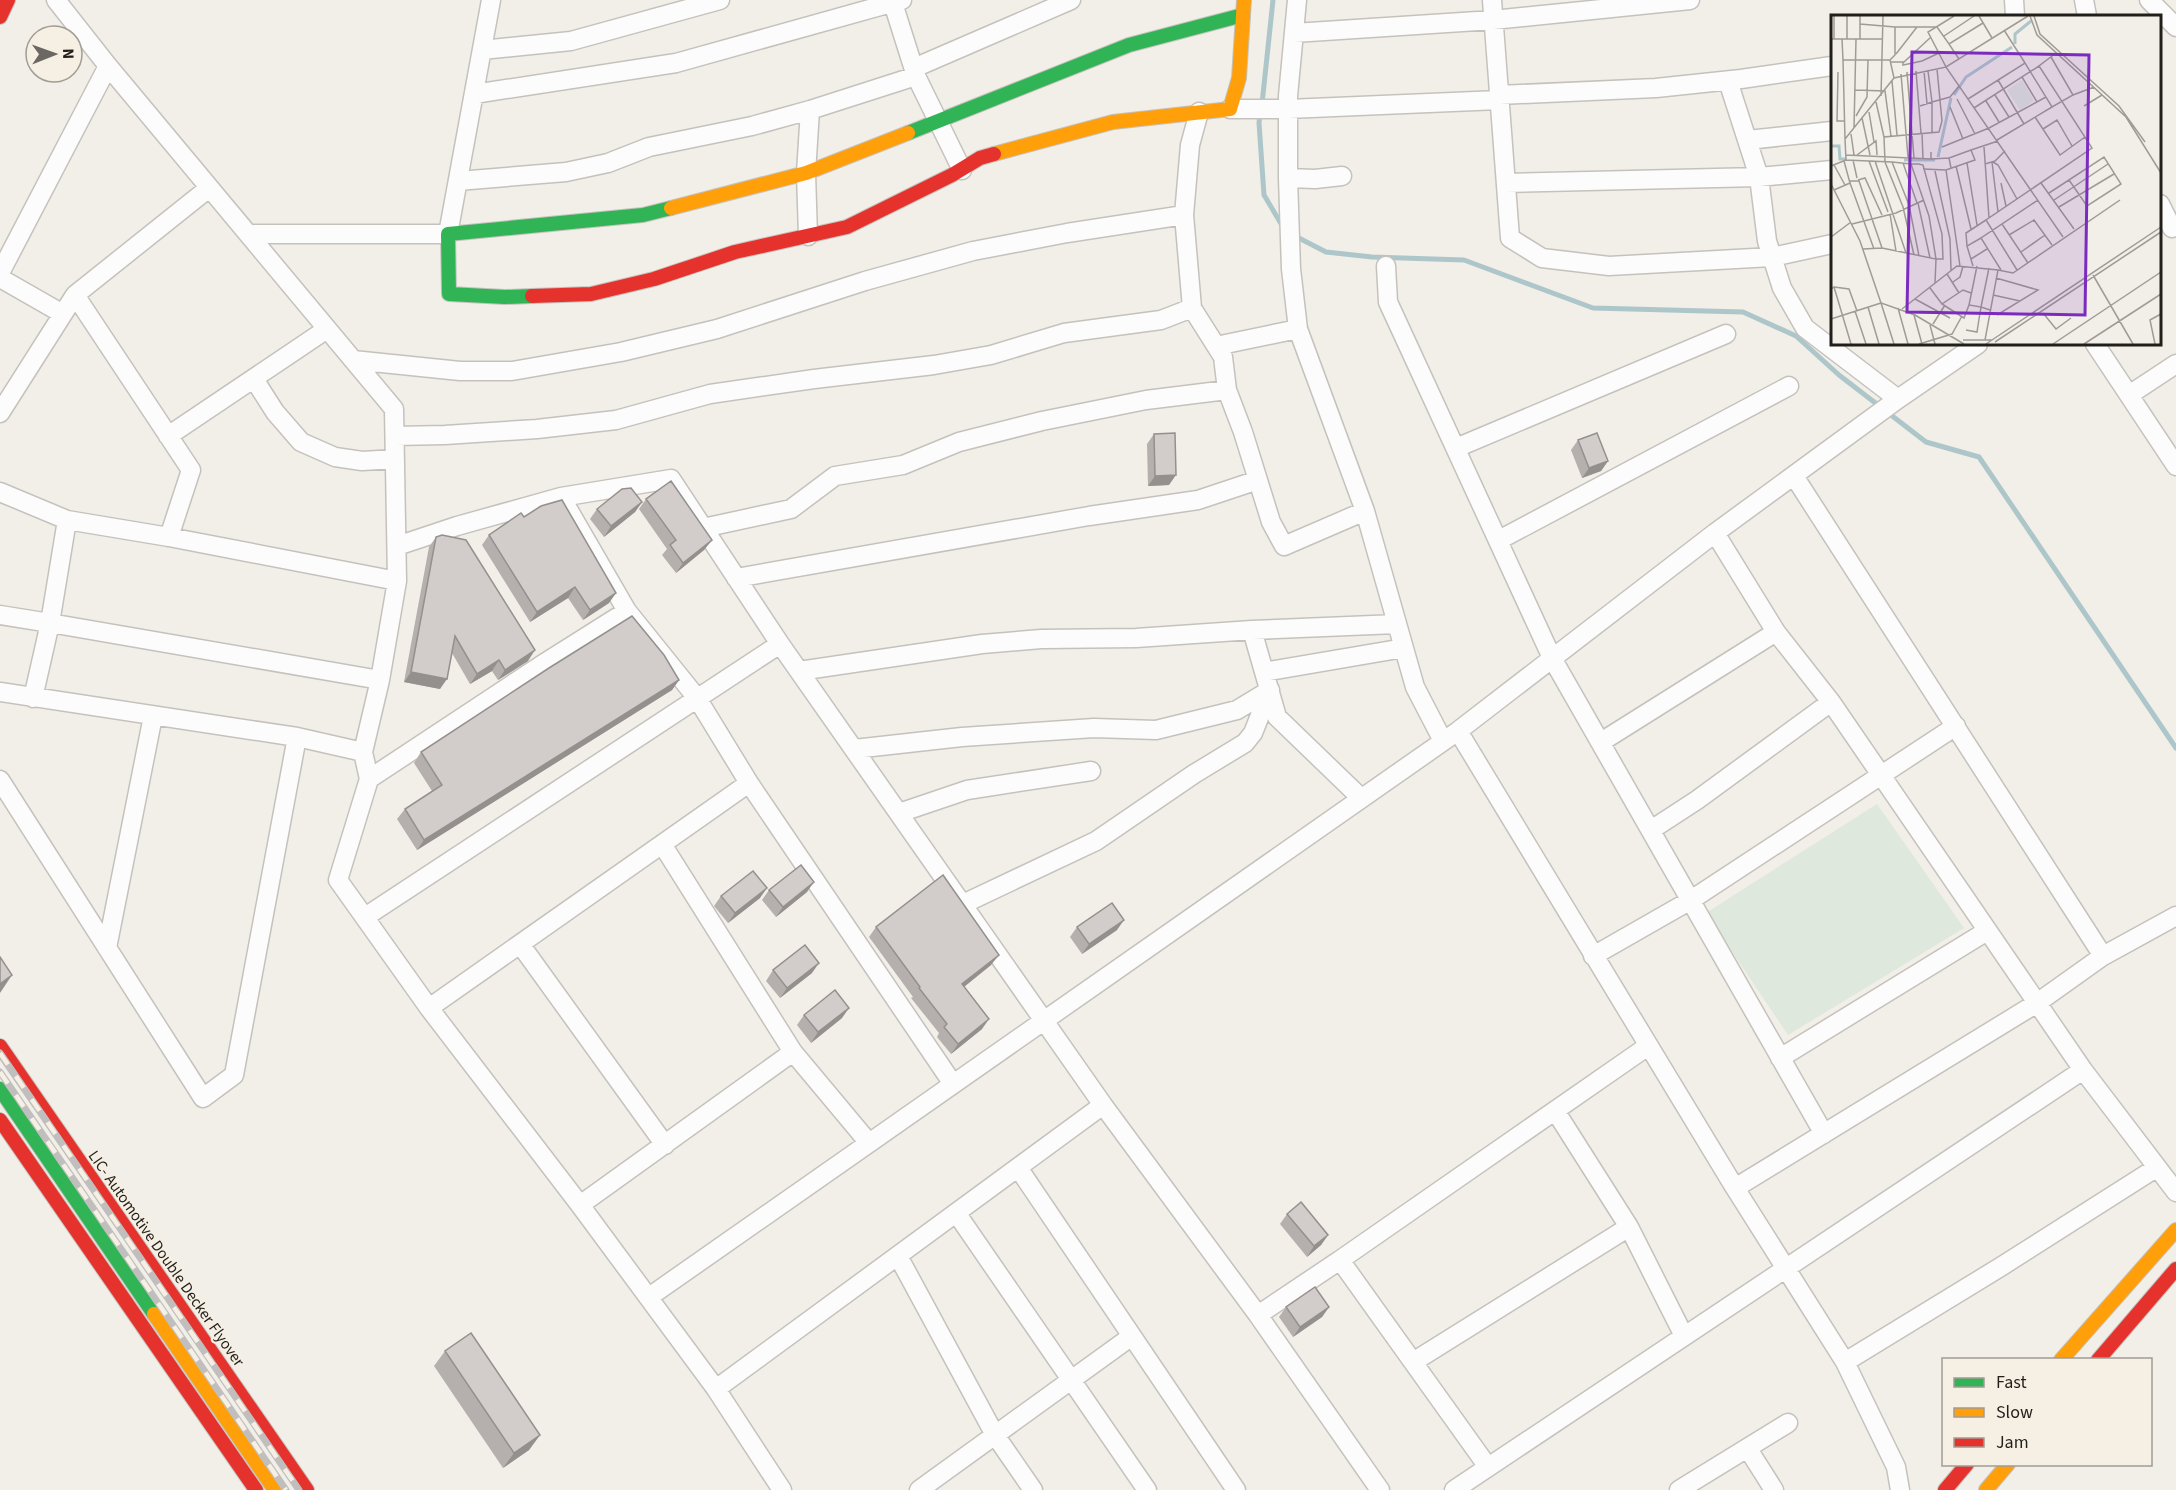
<svg xmlns="http://www.w3.org/2000/svg" width="2176" height="1490" font-family="'Source Sans 3',sans-serif">
  <style>
    .green { fill: #dee8dd }
    .lines { fill: none; stroke-linecap: round; stroke-linejoin: round }
    .stream { stroke: #adc6c9; stroke-width: 5 }
    .street-casing { stroke: #c5c2bd; stroke-width: 21 }
    .fast-casing { stroke: #c5c2bd; stroke-width: 16 }
    .slow-casing { stroke: #c5c2bd; stroke-width: 16 }
    .jam-casing { stroke: #c5c2bd; stroke-width: 16 }
    .street { stroke: #fdfcfc; stroke-width: 18 }
    .fast { stroke: #30b455; stroke-width: 14 }
    .slow { stroke: #ff9f0a; stroke-width: 14 }
    .jam { stroke: #e5322d; stroke-width: 14 }
    .rail-casing { stroke: #c1bfbe; stroke-width: 7 }
    .rail { stroke: #f6efe4; stroke-width: 4.5; stroke-dasharray: 14; stroke-linecap: butt }
    .wall { fill: #b5b0ae }
    .shaded-wall { fill: #93908d }
    .building { fill: #d2cdca; stroke: #93908d; stroke-width: 1.5 }
    .labels { text-anchor: middle; stroke-width: 4.5; stroke-linejoin: round; paint-order: stroke }
    .street-label { font-size: 16px; fill: #221f1b; stroke: #f6efe4 }
    .inset-river { fill: none; stroke: #adc6c9; stroke-width: 3 }
    .inset-road { fill: none; stroke: #9f9b96; stroke-width: 1.5 }
    .view { fill: #7b2cbf; fill-opacity: 0.15; stroke: #7b2cbf; stroke-width: 3 }
    .inset-edge { fill: none; stroke: #221f1b; stroke-width: 3 }
  </style>
  <rect width="100%" height="100%" fill="#f2eee8"/>
  <path class="green" d="M1877 804 1964 928 1788 1035 1706 913Z"/>
  <g class="lines">
    <path class="stream" d="M1262 104 1273 0
      M1260 114 1259 123 1264 195 1283 227
      M1293 235 1326 252 1372 257 1464 260 1593 308 1743 312 1796 336 1839 375 1926 442 1979 457 2176 748"/>
    <g class="street-casing">
      <path id="street" d="M892 0 916 76 962 170
        M1297 0 1288 96V178L1315 179 1342 176
        M1492 0 1510 238 1542 258 1609 266 1772 257 1832 244
        M2014 0 2015 16
        M2084 0 2087 16
        M2149 0 2176 27
        M1294 33 1493 20 1690 0
        M482 50 571 41 720 0
        M914 68 1071 0
        M474 94 676 63 902 0
        M1499 95 1656 88 1741 79 1832 66
        M1230 109H1288L1499 100
        M1199 112 1190 145 1184 215 1192 308 1223 357 1227 390 1243 432 1271 522 1284 546 1365 511 1415 687 1443 741
        M1748 140 1832 131
        M1832 170 1759 177 1767 241 1782 288 1805 328 1898 399
        M1288 178 1291 269 1298 329
        M458 181 566 172 608 163 649 147 752 126 810 110 916 76
        M1506 183 1759 177 1728 81
        M2160 204 2172 228
        M248 234H448L491 0
        M808 236 806 173 810 110
        M1386 266 1388 302 1552 658 1824 1134
        M0 273 108 66
        M0 278 63 314
        M75 295 209 188
        M2095 344 2176 466
        M1216 346 1298 329 1365 511
        M353 360 460 371H512L621 352 717 329 865 281 973 251 1067 233 1184 215
        M254 379 275 412 301 442 335 457 362 461 395 459
        M2129 395 2176 364
        M0 413 75 295 191 470 169 537
        M168 436 327 329
        M395 436 445 435 537 429 616 420 710 394 814 379 934 365 991 355 1064 333 1161 320 1192 308
        M1456 448 1726 334
        M1794 476 2103 956 2037 1003 1735 1188 1845 1362 2002 1266 2156 1168
        M0 492 67 520
        M561 497 671 479 780 644
        M703 528 791 509 835 476 903 465 959 442 1042 421 1146 400 1227 390
        M1715 533 1776 632 1831 702 2083 1070
        M1499 540 1789 386
        M397 546 457 526 561 497 627 611
        M736 578 1089 516 1198 500 1258 480
        M0 615 50 623 67 520 169 537 397 581
        M1252 630 1277 717 1361 798
        M799 671 982 644 1041 639 1136 638 1252 630 1397 624
        M1264 672 1404 648
        M0 692 297 737 363 752 380 680 397 581 394 409 108 66 56 0
        M33 698 50 623 380 680
        M1458 731 1735 1188
        M1601 742 1776 632
        M854 749 962 737 1094 728 1156 730 1237 710 1270 690
        M363 752 369 779 338 880 429 1008 580 1205 716 1389 782 1490
        M369 779 543 664 627 611 697 698 749 783 953 1084
        M0 780 203 1098 234 1075 297 737
        M899 813 967 790 1091 771
        M1651 830 1697 800 1831 702
        M963 904 1096 841 1194 774 1245 743 1253 733 1270 690
        M365 917 780 644 1103 1105 1258 1315 1380 1490
        M520 944 665 1145
        M107 948 153 716
        M1593 956 1691 900 1956 726
        M2103 956 2176 916
        M429 1008 749 783
        M793 1052 869 1143
        M1780 1058 1987 931
        M1019 1169 1236 1490
        M580 1205 793 1052 662 844
        M957 1214 1147 1490
        M1629 1227 1684 1336
        M898 1256 995 1435 1033 1490
        M649 1297 1458 731 1715 533 1898 399 1978 344
        M1258 1315 1340 1260
        M1413 1362 1629 1227 1556 1112
        M1845 1362 1896 1467 1900 1490
        M716 1389 1103 1105
        M1748 1449 1774 1490
        M1488 1467 1340 1260 1648 1046
        M919 1490 1132 1336
        M1454 1490 2083 1070 2176 1192
        M1679 1490 1788 1423"/>
    </g>
    <g class="fast-casing">
      <path id="fast" d="M908 133 1129 45 1243 15
        M532 296 505 297 449 294 448 234 643 215 671 208
        M0 1089 154 1314"/>
    </g>
    <g class="slow-casing">
      <path id="slow" d="M994 154 1113 122 1230 109 1239 78 1244 0
        M671 208 806 173 908 133
        M154 1314 275 1490
        M2061 1360 2176 1230
        M1986 1490 2008 1464"/>
    </g>
    <g class="jam-casing">
      <path id="jam" d="M0 17 8 0
        M532 296 591 294 654 279 735 252 847 227 952 175 980 158 994 154
        M0 1046 307 1490
        M0 1120 256 1490
        M2098 1360 2176 1269
        M1945 1490 1967 1464"/>
    </g>
    <use href="#street" class="street"/>
    <use href="#fast" class="fast"/>
    <use href="#slow" class="slow"/>
    <use href="#jam" class="jam"/>
    <g class="rail-casing">
      <path id="rail" d="M0 1053 299 1490
        M0 1072 286 1490"/>
    </g>
    <use href="#rail" class="rail"/>
  </g>
  <path class="wall" d="M1154 434 1169 485 1148 486 1147 444Z
    M1578 440 1608 461 1601 471 1582 478 1571 450Z
    M646 499 712 540 704 550 676 573 662 555 667 549 639 509Z
    M642 502 635 512 604 537 590 519 597 509Z
    M524 517 609 603 583 620 568 598 530 622 482 545 489 535Z
    M436 537 528 661 498 680 492 671 470 684 452 653 440 689 404 682 429 547Z
    M679 680 672 690 417 850 397 819 405 809 432 791 414 763 421 752Z
    M769 890 807 892 776 917 762 900Z
    M721 896 760 898 728 923 714 906Z
    M876 927 991 965 964 987 982 1029 951 1054 937 1037 939 1033 911 998 913 997 869 937Z
    M1077 927 1117 930 1082 954 1070 937Z
    M773 970 812 973 780 998 766 981Z
    M804 1015 842 1018 811 1043 797 1025Z
    M1287 1214 1328 1235 1321 1245 1307 1257 1280 1224Z
    M1286 1307H1329L1322 1317 1293 1337 1279 1317Z
    M445 1351 540 1435 529 1450 503 1468 434 1366Z"/>
  <path class="shaded-wall" d="M1608 461 1601 471 1582 478 1589 468Z
    M1176 475 1169 485 1148 486 1155 476Z
    M642 502 635 512 604 537 611 526Z
    M712 540 704 550 676 573 683 563Z
    M575 587 568 598 530 622 537 612Z
    M616 593 609 603 583 620 590 610Z
    M535 650 528 661 498 680 505 670Z
    M499 660 492 671 470 684 477 674Z
    M411 672 447 679 440 689 404 682Z
    M679 680 672 690 417 850 424 840Z
    M814 882 807 892 776 917 783 907Z
    M767 888 760 898 728 923 735 913Z
    M1124 920 1117 930 1082 954 1089 944Z
    M999 955 991 965 955 994 962 984Z
    M819 963 812 973 780 998 787 988Z
    M12 975 0 993V984Z
    M849 1008 842 1018 811 1043 818 1032Z
    M989 1019 982 1029 951 1054 958 1044Z
    M1328 1235 1321 1245 1307 1257 1314 1246Z
    M1329 1307 1322 1317 1293 1337 1300 1327Z
    M540 1435 529 1450 503 1468 514 1453Z"/>
  <path class="building" d="M1175 433 1176 475 1155 476 1154 434Z
    M1597 433 1608 461 1589 468 1578 440Z
    M671 481 712 540 683 563 670 545 676 540 646 499Z
    M631 488 642 502 611 526 597 509 622 489Z
    M562 500 616 593 590 610 575 587 537 612 489 535 521 513 524 517 541 506Z
    M442 535 466 540 535 650 505 670 499 660 477 674 455 636 447 679 411 672 436 537Z
    M632 616 664 655 679 680 424 840 405 809 442 785 421 752 549 668Z
    M801 865 814 882 783 907 769 890Z
    M753 871 767 888 735 913 721 896Z
    M943 875 999 955 962 984 989 1019 958 1044 944 1027 947 1024 919 988 920 987 876 927Z
    M1112 903 1124 920 1089 944 1077 927Z
    M805 945 819 963 787 988 773 970Z
    M0 957 12 975 0 984Z
    M835 990 849 1008 818 1032 804 1015Z
    M1301 1202 1328 1235 1314 1246 1287 1214Z
    M1315 1287 1329 1307 1300 1327 1286 1307Z
    M471 1333 540 1435 514 1453 445 1351Z"/>
  <g class="labels">
    <g class="street-label">
      <text transform="translate(167 1258) rotate(55)" y="6">LIC- Automotive Double Decker Flyover</text>
    </g>
  </g>
  <g transform="translate(1831 15)">
    <rect width="330" height="330" fill="#f2eee8"/>
    <path d="M191 65 203 86 189 95 176 75Z" fill="#dee8dd"/>
    <path class="inset-river" d="M184 29V19L200 6M123 80 135 62 181 32M0 131H8L9 144H15M107 142 120 83M73 145H104"/>
    <path class="inset-road" d="M3 1V24M16 1V24M123 1 97 17 115 52 197 1M148 1 161 23M199 1 206 20 295 102 330 158M203 1 209 19 288 91 314 127M29 9 64 12M173 15 194 48M113 21 143 1M0 24H51M11 24 12 45H59M29 24V1M118 29 128 44M65 39 86 12M12 45 14 124M59 47H73L100 22M72 47V50L91 46 108 38M85 56 90 118M93 56 96 89M97 56 101 87 119 82 128 71M7 57 6 106H14M76 57 83 143M70 59 77 142M191 62 206 87M63 63 59 45 64 40V12H106L118 29 152 8M167 65 193 109M61 66 66 120M24 75 54 76 60 121M164 80 178 102M242 80 263 72M50 81 52 1M126 84 144 119M137 84 194 48 221 92 242 80 220 42M155 86 168 107M45 87 53 122M89 91 101 87V118M253 91 271 80M119 92 132 124M143 93 208 51M38 97 43 127M25 101 36 82 37 45M204 102 229 140 254 122M31 103 39 140M23 113 25 24M212 114 226 105 241 131M91 118 92 144M20 119 23 140M166 125 221 92M111 132 158 113 215 82M153 132 158 203M15 140 100 144V137M26 140 45 126 46 140M100 144 118 143M15 145 61 147 80 149H88L92 150 111 219 112 244H105L98 201 80 149M22 145 26 163M38 146 57 197M44 146 75 238M61 147 78 190 88 241M161 147 167 197M162 147 167 150 186 184M72 148 86 188M136 148 146 210M154 149 164 146 174 136M3 150 14 170M0 151 15 145 14 124 63 63 115 52 232 222M125 151 140 214M120 153 118 143 140 135M92 154 115 155 141 146 144 145 140 135 167 126M115 155 129 251M104 156 119 224 120 255M27 165 34 163 51 200M19 166H28L51 233M19 168 43 234M170 168 175 191M210 168 243 214M0 169 29 226 50 288 84 300 133 329M3 175 19 168 13 146M218 178 273 142 290 169 256 191 238 165M223 185 277 149M87 188 99 243M228 192 283 159M59 199 65 236M21 209 65 198 93 185M171 209 197 248M178 220 203 205 221 230M0 222 20 207M136 231 135 218 155 205M32 234 51 233 105 244 104 268M190 237 214 220M83 240 72 192 54 147 53 122 108 117 111 106 106 54M140 244 156 234M142 251 136 231 150 223M158 253 150 292 159 295M167 255 182 258 289 185M170 255 150 223 207 185M186 255 155 205 261 133 208 51 225 38M116 259 128 278M262 260 302 329M165 263 207 275 166 300M122 267 129 262 132 251M3 272 18 274 26 296M99 273 111 289M0 274 3 272 20 329M162 280 189 286M84 284 119 303M138 290 133 303 111 289 132 275 140 278M37 292 48 329M67 293 77 329M71 294 126 251 167 255 154 325M24 296 35 329M212 298 225 314 240 303M83 300 91 329M0 304 50 288 63 329M102 309 114 290M99 310 104 329M135 315 146 317 148 304 150 292 138 290 146 251M132 325H161M164 327 330 217M88 329 121 319 131 301M155 329 330 212M222 329 330 257M253 329 330 279M324 329 319 305 330 299"/>
    <path class="view" d="M81 37 258 40 254 300 76 297Z"/>
    <rect width="330" height="330" class="inset-edge"/>
  </g>
  <rect x="1942" y="1358" width="210" height="108" fill="#f6efe4" stroke="#a19c94" stroke-width="1.5"/>
  <rect x="1954" y="1378" width="30" height="9" fill="#30b455" stroke="#a19c94" stroke-width="1.5"/>
  <text x="1996" y="1388" font-size="18" fill="#221f1b">Fast</text>
  <rect x="1954" y="1408" width="30" height="9" fill="#ff9f0a" stroke="#a19c94" stroke-width="1.5"/>
  <text x="1996" y="1418" font-size="18" fill="#221f1b">Slow</text>
  <rect x="1954" y="1438" width="30" height="9" fill="#e5322d" stroke="#a19c94" stroke-width="1.5"/>
  <text x="1996" y="1448" font-size="18" fill="#221f1b">Jam</text>
  <g transform="translate(54 54) rotate(89)"><circle r="28" fill="#f6efe4" stroke="#a19c94" stroke-width="1.5"/>
  <path d="M0-4.5L10 22L0 15L-10 22Z" fill="#6b6763"/>
  <text y="-9" font-size="16" font-weight="bold" text-anchor="middle" fill="#221f1b">N</text>
  </g>
</svg>
